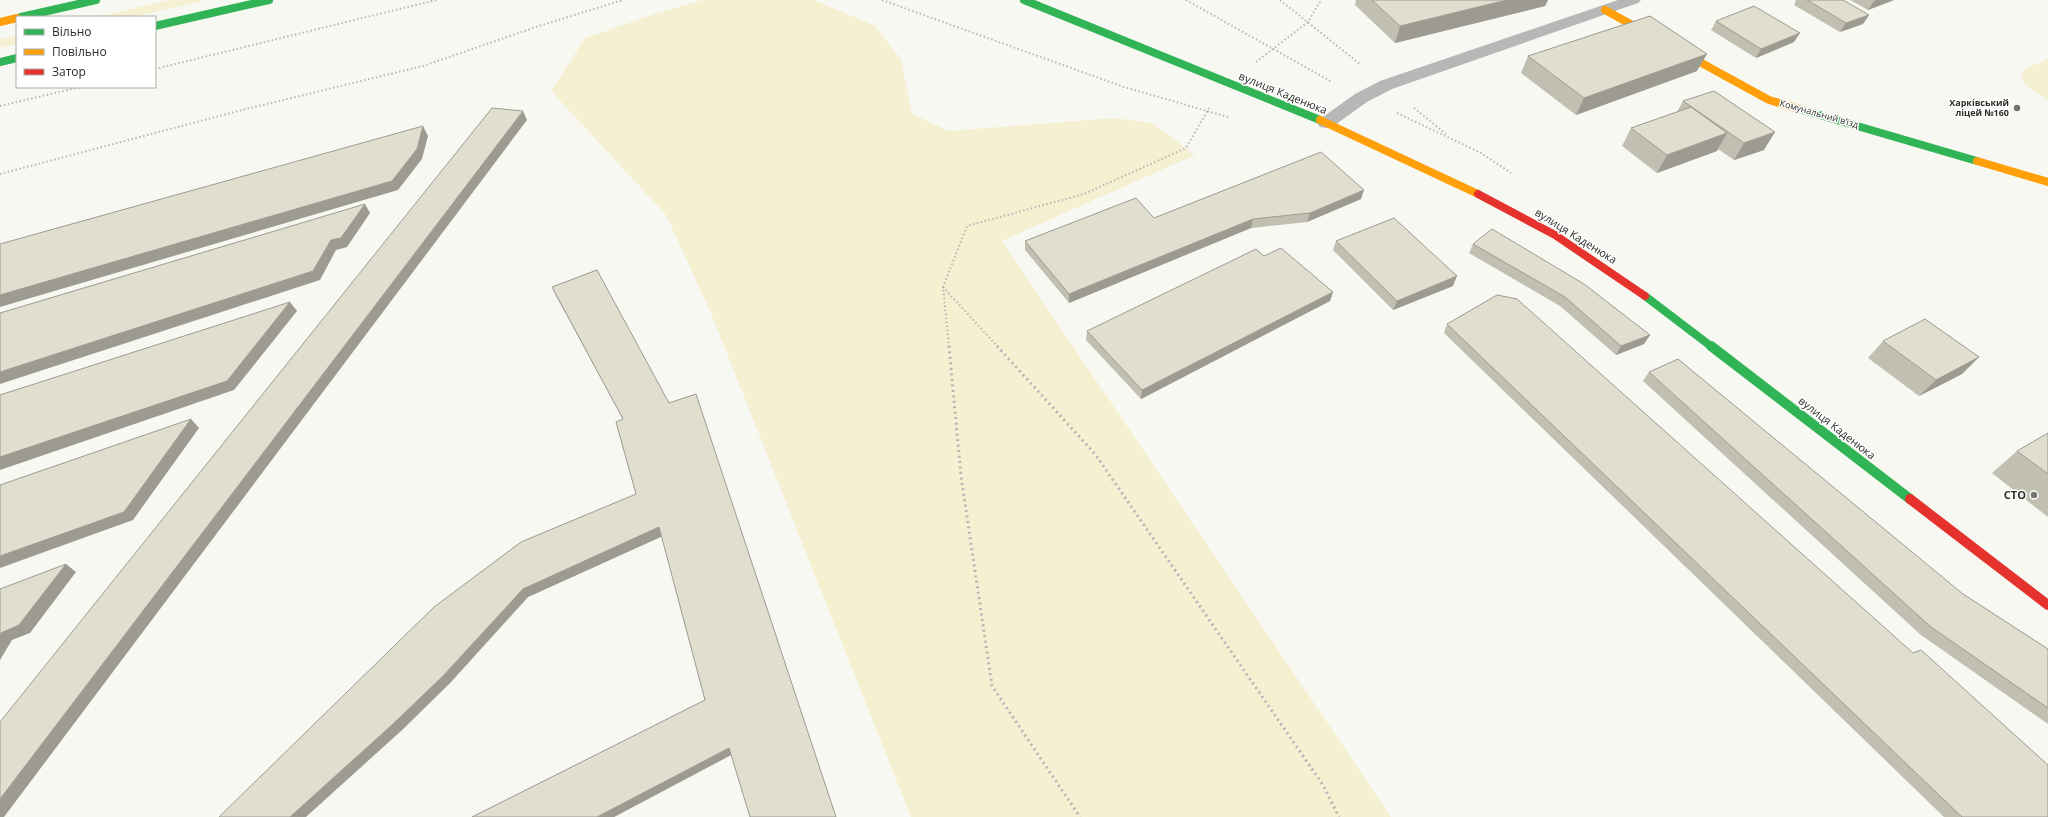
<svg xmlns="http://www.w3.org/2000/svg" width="2048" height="817" font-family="'Open Sans',sans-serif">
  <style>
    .green { fill: #f6f0d3 }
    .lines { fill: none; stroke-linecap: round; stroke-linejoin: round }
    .path-far1 { stroke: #b5b6b4; stroke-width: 2; stroke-dasharray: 1.5 2.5; stroke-linecap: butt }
    .path { stroke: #b5b6b4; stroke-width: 3; stroke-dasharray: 2 3.5; stroke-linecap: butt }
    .street { fill: #b6b7b7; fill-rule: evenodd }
    .fast-far1 { stroke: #30b455; stroke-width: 8 }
    .fast { stroke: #30b455; stroke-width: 10 }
    .slow { stroke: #ff9f0a; stroke-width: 8 }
    .jam-far1 { stroke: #e5322d; stroke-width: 8 }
    .jam { stroke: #e5322d; stroke-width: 10 }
    .wall { fill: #c1bfb2 }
    .shaded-wall { fill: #9d9b91 }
    .building { fill: #e0decf; stroke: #9d9b91 }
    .poi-dot { fill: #73736f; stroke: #fff; stroke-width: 1.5 }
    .labels { text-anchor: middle; stroke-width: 3; stroke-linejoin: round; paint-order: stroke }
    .far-poi-label { font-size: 9px; font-weight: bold; fill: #2c2c28; stroke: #fff; text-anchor: end }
    .far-street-label { font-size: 9px; fill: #2c2c28; stroke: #fff }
    .street-label { font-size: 11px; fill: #2c2c28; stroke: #fff }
    .poi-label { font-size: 11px; font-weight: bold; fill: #2c2c28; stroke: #fff; text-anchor: end }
  </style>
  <rect width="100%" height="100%" fill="#f8f8f3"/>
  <path class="green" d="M169 0H206L134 17H96Z
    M702 0H814L875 26 901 59 912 114 949 131 1114 118 1152 123 1195 155 1002 241 1391 817H911L710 311 666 215 551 91 585 38 658 13Z
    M17 35V44L0 48V39Z
    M2048 59V100L2029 88 2021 78 2024 69Z"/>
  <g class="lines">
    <path class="path-far1" d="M882 0 1124 87 1228 117
      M1186 0 1332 82
      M1280 0 1361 65
      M1256 62 1308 22 1321 0
      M155 69 436 0
      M0 106 80 87
      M1414 108 1446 134
      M1397 113 1481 153 1511 173
      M0 174 242 110 423 66 542 25 623 0
      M943 287 998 347
      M949 347 943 287 967 226 1084 194 1186 148 1209 108"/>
    <path class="path" d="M949 346 961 476 992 686 1080 817
      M997 346 1095 454 1323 785 1339 817"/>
    <path class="street" d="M1618 0H1641L1638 3 1392 89 1367 102 1332 127 1326 128 1320 127 1317 123 1320 119 1355 94 1380 81Z"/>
    <path class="fast-far1" d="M1024 0 1320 120
      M21 17 96 0
      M155 26 269 0
      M0 62 17 58
      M1799 109 1977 161
      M1645 296 1712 347"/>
    <path class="fast" d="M1711 346 1910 499"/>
    <path class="slow" d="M1605 10 1769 100 1799 109
      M0 22 17 18
      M1320 120 1478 194
      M1977 161 2048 182"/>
    <path class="jam-far1" d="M1478 194 1555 235 1645 296"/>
    <path class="jam" d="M1910 499 2048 605"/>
  </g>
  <path class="wall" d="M1356 0H1548L1545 6 1395 43 1355 5Z
    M1796 0H1843L1869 15 1863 24 1840 32 1794 5Z
    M1850 0H1894L1868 10Z
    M1716 21 1794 42 1756 58 1711 30Z
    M1528 56 1697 71 1576 115 1521 73Z
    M1683 101 1764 150 1734 160 1718 149 1717 151 1657 173 1622 146 1631 128 1677 112Z
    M1361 199 1307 222 1251 228 1069 303 1025 250V241Z
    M1336 241 1453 286 1393 310 1333 250Z
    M1473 244 1650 335 1644 344 1616 355 1560 306 1469 253Z
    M597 270 731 755 614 817H472L705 700 662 536 528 597 450 683 401 731 219 817 636 494 623 419 556 296 552 287Z
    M1333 292 1330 301 1141 399 1086 340 1087 331Z
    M1447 324 1913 653 2048 817H1944L1444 333Z
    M1883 341 1979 357 1962 374 1919 396 1868 358Z
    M1649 372 1963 594 2048 649V724L1921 635 1643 381Z
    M2048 433V517L1992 473 2017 451Z"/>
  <path class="shaded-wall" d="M1507 0H1548L1545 6 1395 43 1400 26Z
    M1876 0H1894L1868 10 1874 1Z
    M1869 15 1863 24 1840 32 1846 23Z
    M1800 33 1794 42 1756 58 1761 49Z
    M1707 54 1697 71 1576 115 1584 98Z
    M523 111 527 120 4 817H0V799Z
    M423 126 428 136 422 159 398 190 0 307V295Z
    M1775 132 1764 150 1734 160 1744 143Z
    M1727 133 1717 151 1657 173 1667 155Z
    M1364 190 1361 199 1307 222 1310 213Z
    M365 204 370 213 347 247 336 250 320 280 0 384V372L331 240Z
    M1253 219 1251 228 1069 303V294Z
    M1457 276 1453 286 1393 310 1397 301Z
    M1333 292 1330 301 1141 399 1142 390Z
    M290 302 297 311 234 390 0 470V457Z
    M1650 335 1644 344 1616 355 1621 346Z
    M1979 357 1962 374 1919 396 1936 380Z
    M191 419 199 428 133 520 0 568V556Z
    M659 527 663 536 528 597 450 683 401 731 306 817H290L523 589Z
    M66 564 76 572 30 633 12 640 0 660V634Z
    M729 748 733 754 614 817H597Z"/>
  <path class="building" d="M1372 0H1507L1400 26Z
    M1807 0H1843L1869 15 1846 23Z
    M1754 6 1800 33 1761 49 1716 21Z
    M1650 16 1707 54 1584 98 1528 56Z
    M1714 91 1775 132 1744 143 1683 101Z
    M1691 107 1727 133 1667 155 1631 128Z
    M492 108 523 111 0 799V722Z
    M423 126 417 149 392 181 0 295V244Z
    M1321 152 1364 190 1310 213 1253 219 1069 294 1025 241 1136 198 1154 218Z
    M365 204 341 238 331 240 313 271 0 372V313Z
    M1394 218 1457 276 1397 301 1336 241Z
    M1492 229 1584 284 1650 335 1621 346 1565 297 1473 244Z
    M1281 248 1333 292 1142 390 1087 331 1256 249 1264 256Z
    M597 270 669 403 696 394 836 817H750L729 748 597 817H472L705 700 659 527 523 589 443 676 393 724 290 817H219L434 607 521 542 636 494 616 422 623 419 552 287Z
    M1497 295 1517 299 1913 653 1921 650 2048 765V817H1962L1447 324Z
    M290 302 227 381 0 457V395Z
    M1925 319 1979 357 1936 380 1883 341Z
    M1678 359 1963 594 2048 649V708L1931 627 1649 372Z
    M191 419 124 512 0 556V485Z
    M2048 433V474L2017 451Z
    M66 564 19 625 1 633 0 634V589Z"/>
  <g class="poi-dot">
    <circle cx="2017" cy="108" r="4"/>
    <circle cx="2034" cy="495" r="4"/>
  </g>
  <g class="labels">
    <g class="far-poi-label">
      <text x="2009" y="106">Харківський<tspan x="2009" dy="10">ліцей №160</tspan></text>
    </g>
    <g class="far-street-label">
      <text transform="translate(1819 114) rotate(16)" y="3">Комунальний в’їзд</text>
    </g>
    <g class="street-label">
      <text transform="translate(1283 93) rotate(22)" y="4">вулиця Каденюка</text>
      <text transform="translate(1576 236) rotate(32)" y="4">вулиця Каденюка</text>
      <text transform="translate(1837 428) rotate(38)" y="4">вулиця Каденюка</text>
    </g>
    <g class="poi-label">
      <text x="2026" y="499">СТО</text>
    </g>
  </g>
  <rect x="16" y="16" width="140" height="72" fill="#ffffff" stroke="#ababa9"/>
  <rect x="24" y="29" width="20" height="6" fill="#30b455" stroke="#ababa9"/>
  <text x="52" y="36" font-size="12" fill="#2c2c28">Вільно</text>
  <rect x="24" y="49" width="20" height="6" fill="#ff9f0a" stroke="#ababa9"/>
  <text x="52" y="56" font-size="12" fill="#2c2c28">Повільно</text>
  <rect x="24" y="69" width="20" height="6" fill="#e5322d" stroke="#ababa9"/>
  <text x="52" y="76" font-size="12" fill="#2c2c28">Затор</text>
</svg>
